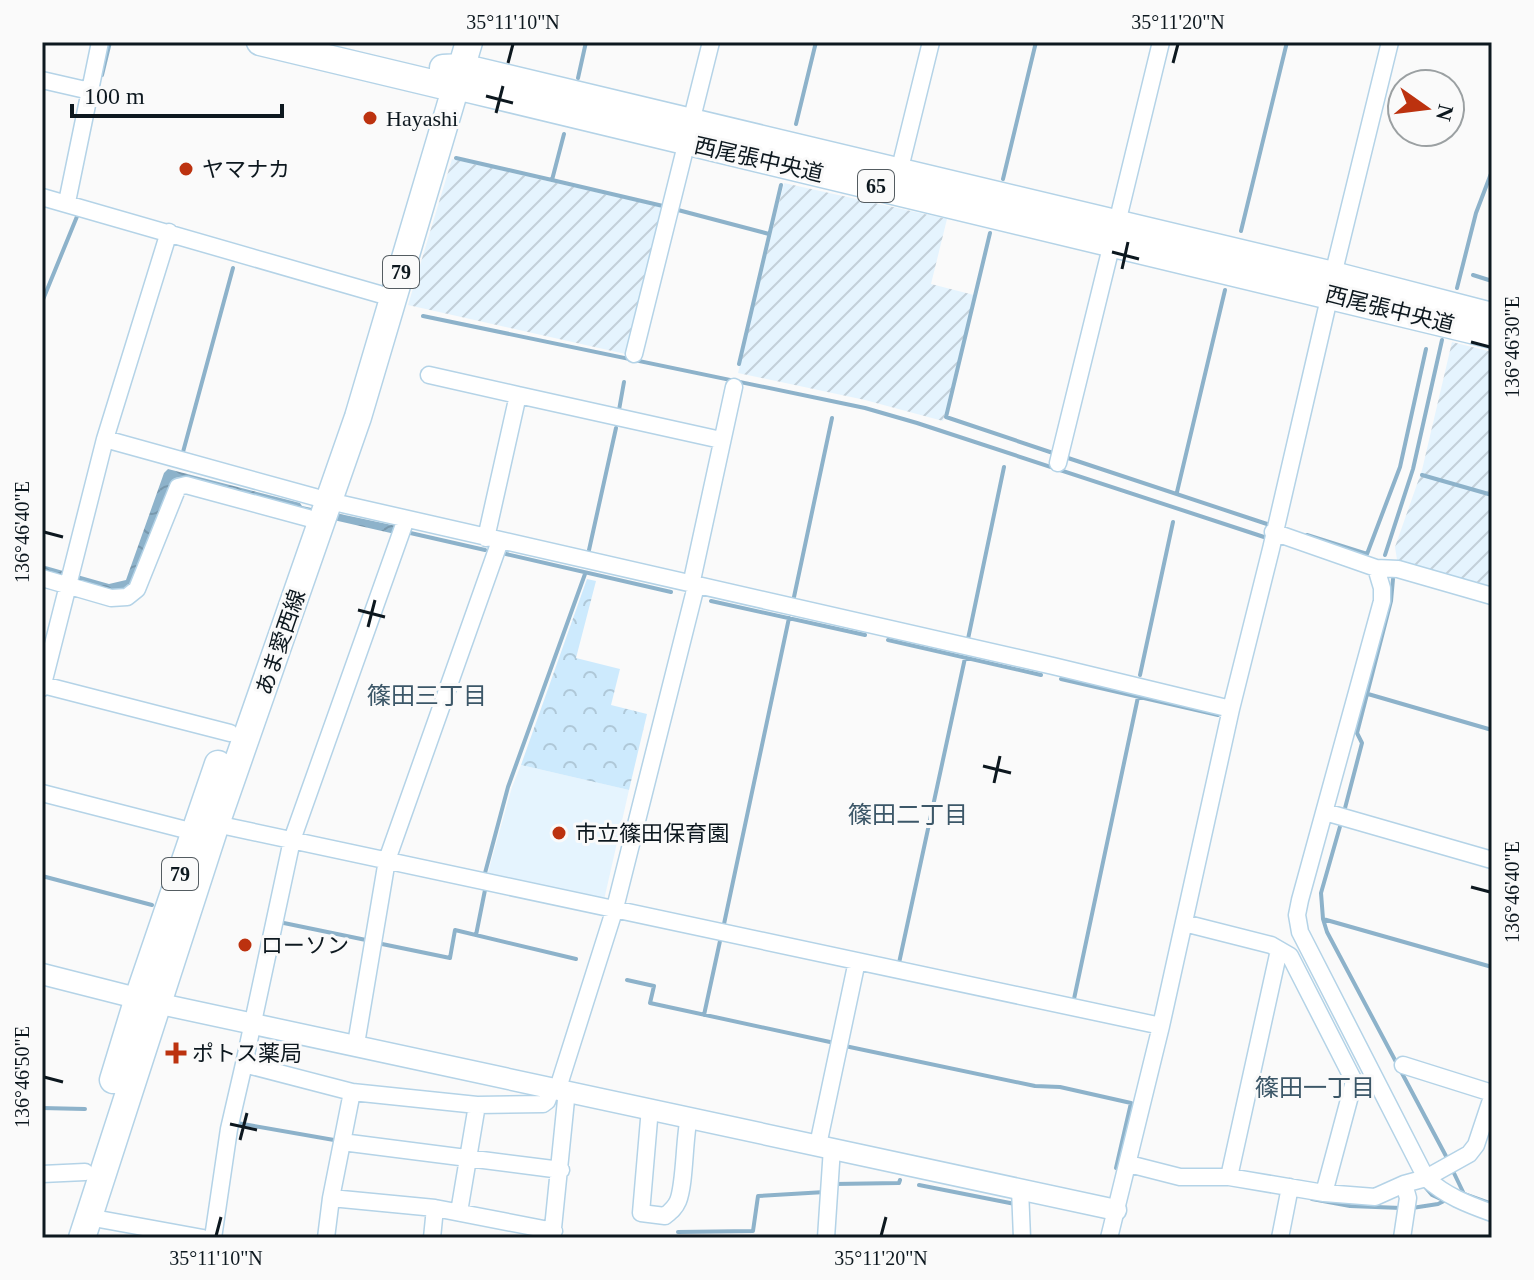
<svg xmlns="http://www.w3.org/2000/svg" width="1534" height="1280" font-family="'Times New Roman','Noto Sans JP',serif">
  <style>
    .built { fill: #e5f4fe }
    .industrial { fill: url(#industrial-furrows) }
    .park { fill: url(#park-crowns) }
    .water { fill: url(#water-waves) }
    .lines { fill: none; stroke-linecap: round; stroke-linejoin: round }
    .stream { stroke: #8db2ca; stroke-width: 4 }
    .minor-casing { stroke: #b4d3e7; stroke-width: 19 }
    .tertiary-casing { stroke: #b4d3e7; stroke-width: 23 }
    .primary-casing { stroke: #b4d3e7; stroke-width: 29 }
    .minor { stroke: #fff; stroke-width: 16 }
    .tertiary { stroke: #fff; stroke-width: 20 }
    .primary { stroke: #fff; stroke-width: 26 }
    .ticks { fill: none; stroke: #0d181f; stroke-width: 3 }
    .poi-dot { fill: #bc320f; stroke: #fafafa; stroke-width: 3 }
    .labels { text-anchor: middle; stroke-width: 6; stroke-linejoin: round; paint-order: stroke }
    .shield { fill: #fafafa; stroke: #545c61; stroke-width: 2 }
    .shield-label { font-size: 20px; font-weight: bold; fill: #0d181f }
    .poi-label { font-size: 22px; fill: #0d181f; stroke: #fafafa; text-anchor: start }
    .street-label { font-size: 22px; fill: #0d181f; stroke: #fafafa }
    .neighbourhood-label { font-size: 24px; fill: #3c5768; stroke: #fafafa }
    .neatline { fill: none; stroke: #0d181f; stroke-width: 3 }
    .ticks-label { font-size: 20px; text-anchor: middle; fill: #0d181f }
  </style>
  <defs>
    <pattern id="industrial-furrows" width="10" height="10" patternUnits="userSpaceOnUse" patternTransform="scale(2)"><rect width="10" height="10" fill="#e5f4fe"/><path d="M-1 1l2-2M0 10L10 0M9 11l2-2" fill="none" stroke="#c3d0d9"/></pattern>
    <pattern id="park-crowns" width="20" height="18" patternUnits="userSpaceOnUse" patternTransform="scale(2)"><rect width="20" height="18" fill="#cdeafd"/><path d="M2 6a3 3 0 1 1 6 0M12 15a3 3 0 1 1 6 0" fill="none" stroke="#afc8d8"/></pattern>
    <pattern id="water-waves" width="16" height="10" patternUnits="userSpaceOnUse" patternTransform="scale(2)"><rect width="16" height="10" fill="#8db2ca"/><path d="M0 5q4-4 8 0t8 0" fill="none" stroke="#7898ad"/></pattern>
  </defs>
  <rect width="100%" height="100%" fill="#fafafa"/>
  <path class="built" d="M521 765 629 790 604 900 487 876 512 787Z"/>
  <path class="industrial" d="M452 159 665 208 630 355 408 305Z
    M784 183 947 219 931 284 974 295 943 421 865 400 738 373Z
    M1452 342 1492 352V568L1486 591 1398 566 1395 547 1422 470Z"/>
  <path class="park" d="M587 579 596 581 576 658 620 669 611 705 647 714 629 790 521 765Z"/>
  <path class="water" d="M168 469 300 503 302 506 397 526 395 534 338 521 181 477 175 478 171 484 132 588 114 592 42 573V565L109 584 126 580 164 473Z"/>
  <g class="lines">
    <path class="stream" d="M102 75 110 42
      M578 78 586 42
      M796 124 816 42
      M456 158 552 180 564 134
      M1003 179 1036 42
      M552 180 663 206
      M678 210 769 234
      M1241 231 1287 42
      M990 233 946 417 1053 453
      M1473 275 1492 281
      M1457 288 1476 213 1492 171
      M42 302 78 214H80
      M423 316 865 408 917 423 1264 537
      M739 364 781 185
      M619 410 624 382
      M183 452 233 268
      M1068 458 1267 524
      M1422 475 1492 495
      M1177 492 1225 290
      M406 532 485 550
      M1307 535 1367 554 1400 467 1426 349
      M589 550 616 428
      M506 554 671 592
      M1385 555 1413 469 1442 340
      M794 597 832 418
      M711 601 865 635
      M968 639 1004 467
      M888 640 1041 675
      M1140 675 1173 522
      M1061 679 1218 715
      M1368 694 1492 730
      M1344 812 1362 743 1357 733 1391 601 1393 579
      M1341 823 1321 893 1323 919 1492 967
      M485 873 508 787 585 574
      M42 876 152 905
      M1323 919 1327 932 1447 1158
      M279 922 366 940
      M724 924 789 618
      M476 935 485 890
      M382 944 450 958 455 930 576 959
      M899 963 965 658
      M627 980 654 986 650 1003 830 1042
      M1074 999 1138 697
      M704 1015 720 941
      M845 1046 1035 1086 1060 1087 1131 1103 1116 1168
      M42 1108 85 1109
      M237 1123 334 1140
      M1452 1169 1464 1194 1492 1204
      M834 1184 899 1183 900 1180
      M919 1185 1015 1204
      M1426 1188 1432 1195 1445 1201
      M1312 1199 1350 1206 1401 1208
      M1412 1208 1438 1204 1444 1201
      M678 1232 753 1231 758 1196 825 1192"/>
    <g class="minor-casing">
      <path id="minor" d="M42 80 90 91
        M691 122 711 42
        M899 172 931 42
        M42 197 379 294
        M67 202 100 42
        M1117 223 1161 42
        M1333 275 1390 42
        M634 354 687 141
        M429 375 518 395
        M105 439 169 232
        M1058 463 1112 243
        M406 519 292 840 244 1064 352 1092 477 1105 543 1104 547 1101 552 1087
        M1273 532 1376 568 1398 569 1492 596
        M486 538 518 395 721 440
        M1376 568 1382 588V601L1300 900 1297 915 1300 932 1426 1178C1446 1196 1467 1204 1492 1213
        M42 578 111 598 127 597 137 589 178 487 186 485 308 518
        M691 585 734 387
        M43 685 230 733
        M42 688 105 439 329 501 1053 666 1231 709
        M42 793 194 832
        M1325 812 1492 860
        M216 824 1161 1026
        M1184 923 1271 945 1290 956 1354 1081 1324 1193
        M356 1044 387 860 500 541
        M1403 1065 1492 1093
        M558 1088 615 908 696 586
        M650 1108 641 1213 665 1216C671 1211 675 1208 678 1201 685 1184 684 1139 689 1117
        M342 1142 561 1170
        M818 1145 857 961
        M1129 1164 1180 1177H1229L1324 1193 1375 1197 1404 1184 1426 1178 1469 1154 1476 1145 1492 1097
        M42 1174 85 1172
        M1229 1177 1279 950
        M1020 1189 1022 1238
        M331 1198 435 1208 554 1231
        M459 1212 477 1105
        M88 1217 203 1238
        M213 1238 229 1129 244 1064
        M326 1238 331 1198 352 1092
        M432 1238 435 1208
        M552 1238 567 1090
        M826 1238 832 1148
        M1109 1238 1161 1026 1231 709 1271 549 1330 294
        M1280 1238 1290 1187
        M1402 1238 1408 1198 1404 1184"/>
    </g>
    <g class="tertiary-casing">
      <path id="tertiary" d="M42 974 156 1003 1116 1210"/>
    </g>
    <g class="primary-casing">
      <path id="primary" d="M260 42 440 85 456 86 1492 335
        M443 68 461 67 1333 275 1492 316
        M113 1080 138 998 218 764
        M82 1238 216 824 358 417 469 42"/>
    </g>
    <use href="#minor" class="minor"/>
    <use href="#tertiary" class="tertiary"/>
    <use href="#primary" class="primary"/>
  </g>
  <path class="ticks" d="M508 63 513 44M1173 63 1178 44M486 96 513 103M496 113 503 86M1112 252 1139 259M1122 269 1128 242M1471 342 1490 347M44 532 63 537M358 610 385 617M368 627 375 600M983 766 1011 773M994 783 1000 756M1471 887 1490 892M44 1077 63 1082M230 1124 257 1130M240 1140 247 1113M216 1236 221 1217M881 1236 886 1217"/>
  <g class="poi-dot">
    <circle cx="370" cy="118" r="8"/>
    <circle cx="186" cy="169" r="8"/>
    <circle cx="559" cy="833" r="8"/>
    <circle cx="245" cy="945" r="8"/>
    <path d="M172 1041h8v8h8v8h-8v8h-8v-8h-8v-8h8z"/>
  </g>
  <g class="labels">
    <g class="shield">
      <rect x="858" y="170" width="36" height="32" rx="6"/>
      <rect x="383" y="256" width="36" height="32" rx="6"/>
      <rect x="162" y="858" width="36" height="32" rx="6"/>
    </g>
    <g class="shield-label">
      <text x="876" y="193">65</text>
      <text x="401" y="279">79</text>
      <text x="180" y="881">79</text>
    </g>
    <g class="poi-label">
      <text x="386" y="126">Hayashi</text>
      <text x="202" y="177">ヤマナカ</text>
      <text x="575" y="841">市立篠田保育園</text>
      <text x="261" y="953">ローソン</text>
      <text x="192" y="1061">ポトス薬局</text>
    </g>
    <g class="street-label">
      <text transform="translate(759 159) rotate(13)" y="8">西尾張中央道</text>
      <text transform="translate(1390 309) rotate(14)" y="8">西尾張中央道</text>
      <text transform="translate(280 642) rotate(-71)" y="8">あま愛西線</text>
    </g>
    <g class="neighbourhood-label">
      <text x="427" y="704">篠田三丁目</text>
      <text x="908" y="823">篠田二丁目</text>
      <text x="1315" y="1096">篠田一丁目</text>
    </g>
  </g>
  <rect width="1534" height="1280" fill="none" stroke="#fafafa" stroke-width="88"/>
  <g transform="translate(1426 108) rotate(104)"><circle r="38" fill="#fafafa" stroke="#9ba0a2" stroke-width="2"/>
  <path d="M0-6L14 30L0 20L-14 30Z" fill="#bc320f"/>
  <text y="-12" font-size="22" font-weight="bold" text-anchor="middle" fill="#0d181f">N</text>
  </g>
  <path d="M72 104v12h210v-12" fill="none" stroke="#0d181f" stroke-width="4"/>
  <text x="84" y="104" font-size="24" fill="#0d181f" stroke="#fafafa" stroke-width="6" paint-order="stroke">100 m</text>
  <rect x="44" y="44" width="1446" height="1192" class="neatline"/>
  <g class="ticks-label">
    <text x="513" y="29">35°11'10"N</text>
    <text x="1178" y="29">35°11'20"N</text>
    <text transform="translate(1512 347) rotate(-90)" y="7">136°46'30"E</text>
    <text transform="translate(22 532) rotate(-90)" y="7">136°46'40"E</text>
    <text transform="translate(1512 892) rotate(-90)" y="7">136°46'40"E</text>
    <text transform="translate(22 1077) rotate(-90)" y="7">136°46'50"E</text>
    <text x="216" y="1265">35°11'10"N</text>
    <text x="881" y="1265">35°11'20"N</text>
  </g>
</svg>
